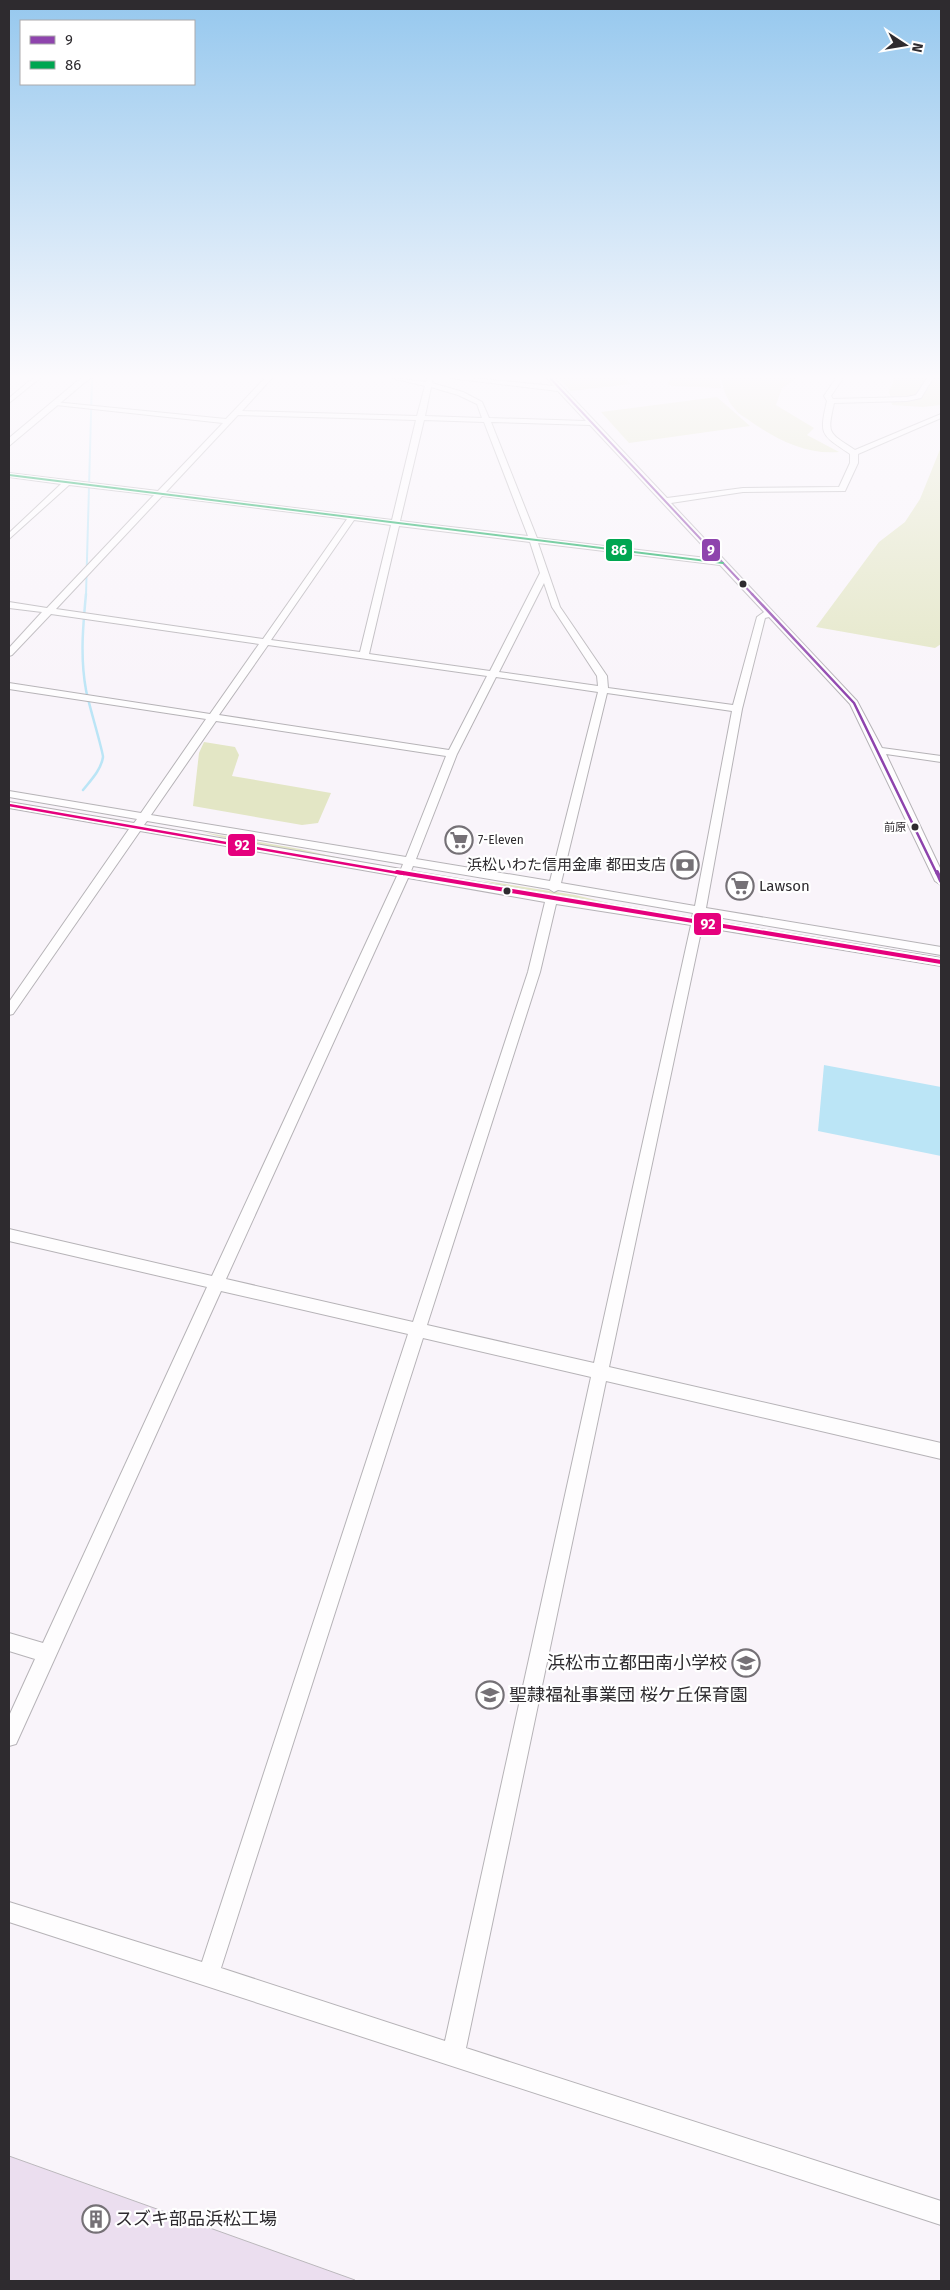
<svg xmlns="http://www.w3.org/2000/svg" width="950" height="2290" font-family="'Fira Sans','Noto Sans JP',sans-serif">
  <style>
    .green { fill: #e3e6c5 }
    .water { fill: #bbe5f6 }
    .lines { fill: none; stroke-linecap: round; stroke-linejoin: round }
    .stream-far1 { stroke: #bbe5f6; stroke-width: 2 }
    .stream { stroke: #bbe5f6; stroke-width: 2.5 }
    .building { fill: #ebdeef; stroke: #bbb8bc }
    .minor-casing { stroke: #b6b3b7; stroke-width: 2 }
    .major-casing { stroke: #b6b3b7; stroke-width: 2 }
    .minor { fill: #fefdfe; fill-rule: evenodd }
    .major { fill: #fefdfe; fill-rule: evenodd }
    .bus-1-far2-casing { stroke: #fff; stroke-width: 4 }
    .bus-1-far1-casing { stroke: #fff; stroke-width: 5 }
    .bus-1-casing { stroke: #fff; stroke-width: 8 }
    .bus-2-casing { stroke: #fff; stroke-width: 4 }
    .bus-3-far1-casing { stroke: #fff; stroke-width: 5 }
    .bus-3-casing { stroke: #fff; stroke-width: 8 }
    .bus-1-far2 { stroke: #8e44ad; stroke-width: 2 }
    .bus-1-far1 { stroke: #8e44ad; stroke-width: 2.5 }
    .bus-1 { stroke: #8e44ad; stroke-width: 4 }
    .bus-2 { stroke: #00a651; stroke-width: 2 }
    .bus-3-far1 { stroke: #e5007d; stroke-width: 2.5 }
    .bus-3 { stroke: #e5007d; stroke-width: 4 }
    .bus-dot { fill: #2e2b2f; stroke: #fff; stroke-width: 2 }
    .labels { text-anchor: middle; stroke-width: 4.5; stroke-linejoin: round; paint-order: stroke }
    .far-bus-label { font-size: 11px; fill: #2e2b2f; stroke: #fff; text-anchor: end }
    .far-poi-label { font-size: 12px; fill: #2e2b2f; stroke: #fff; text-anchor: start }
    .poi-label { font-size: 15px; fill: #2e2b2f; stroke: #fff; text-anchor: end }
    .near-poi-label { font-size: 18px; fill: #2e2b2f; stroke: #fff; text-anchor: start }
    .line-badge { stroke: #fff; stroke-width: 2 }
    .badge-label { font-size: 14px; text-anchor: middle; font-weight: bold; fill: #fff }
  </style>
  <rect width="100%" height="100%" fill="#f9f4fa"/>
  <path class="green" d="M558 378H625L631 384 571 391Z
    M670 378H719L721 388 672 386 668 384Z
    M721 378H798L782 388 776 405 814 428 807 435 839 452C806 455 776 439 750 421 745 417 738 414 735 409 727 401 723 389 721 378Z
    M895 378H941V405L923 407 892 405 889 391Z
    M717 397 750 426 629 443 601 412Z
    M941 447V644L935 648 816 627 879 542 905 522 920 499Z
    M204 742 235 747 239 755 232 776 331 793 318 823 302 825 193 806 199 753Z
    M202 832 300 849 353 861 244 843Z
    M480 880 575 895 625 907 522 890Z"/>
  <path class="water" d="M824 1065 941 1087V1156L818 1131Z"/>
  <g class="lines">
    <path class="stream-far1" d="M86 595 92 379"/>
    <path class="stream" d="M83 790C91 780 101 770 103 757 103 751 88 702 86 690 80 657 83 626 86 594"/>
  </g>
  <path class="building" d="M9 2156 355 2280 354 2281H9Z"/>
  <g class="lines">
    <g class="minor-casing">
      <path id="minor" d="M33 378H40L9 403V398Z
        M265 378H272L242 411 417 416 425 386 392 378 426 382 427 378H433L432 383 463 392 482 402 489 418 586 421 558 391 450 378H471L554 386 547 378H554L667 498 743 488 839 487 850 463V454C821 434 819 436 827 401L824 396 836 378H843L831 396 833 399 907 397 916 395 927 378H933L921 398 907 401 834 403C827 435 828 432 855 450L941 414V418L858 454V463L845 491 743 492 671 503 857 701 882 748 941 756V762L886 754 941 870V885L935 881 850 704 769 617 765 618 742 709 706 908 941 947V955L705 915 704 920 941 958V966L702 927 609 1367 941 1443V1459L606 1381 466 2048 941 2201V2225L9 1922V1902L202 1962 408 1334 221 1291 16 1744 9 1746V1716L35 1659 9 1651V1633L43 1643 207 1287 9 1241V1229L212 1276 397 876 140 831 13 1014 9 1015V1002L129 829 9 808V802L134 823 137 819 9 797V791L141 813 206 719 9 689V683L210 714 259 644 51 614 12 655 9 656V648L42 612 9 608V602L47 608 154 495 69 485 9 539V533L61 484 9 477V473L158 491 223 423 56 405 54 402 226 419ZM431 387 458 395 477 404 482 418 425 416ZM238 415 416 420 392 520 166 492ZM424 420 484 422 528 536 400 521ZM491 422 590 425 715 559 537 538ZM162 496 347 519 263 639 56 609ZM354 520 391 525 360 652 271 640ZM399 526 530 542 540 573 490 671 369 654ZM538 543 720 565 764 612 757 617 733 705 608 688 607 676 560 607ZM544 583 552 607 597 676 598 686 499 672ZM268 645 487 676 449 750 219 715ZM496 677 598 692 550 881 416 859 457 754ZM607 693 732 711 695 906 561 883ZM216 721 446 756 406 857 151 815ZM147 821 403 864 401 869 144 825ZM413 866 549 889 554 892 558 890 693 913 692 918 411 871ZM408 878 545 902 528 972 413 1322 226 1279ZM556 904 691 925 594 1363 427 1325 540 972ZM423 1338 591 1377 445 2041 221 1968Z"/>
    </g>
    <g class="major-casing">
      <path id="major" d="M81 378H90L9 446V438Z"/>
    </g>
    <use href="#minor" class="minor"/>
    <use href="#major" class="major"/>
    <g class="bus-1-far2-casing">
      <path id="bus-1-far2" d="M550 378 753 595"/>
    </g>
    <g class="bus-1-far1-casing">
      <path id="bus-1-far1" d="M752 594 854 703 937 874"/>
    </g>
    <g class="bus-1-casing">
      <path id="bus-1" d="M937 872 941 881"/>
    </g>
    <g class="bus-2-casing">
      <path id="bus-2" d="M9 475 723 563"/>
    </g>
    <g class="bus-3-far1-casing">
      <path id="bus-3-far1" d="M9 805 404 874"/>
    </g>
    <g class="bus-3-casing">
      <path id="bus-3" d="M397 872 941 962"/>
    </g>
    <use href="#bus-1-far2" class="bus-1-far2"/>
    <use href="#bus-1-far1" class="bus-1-far1"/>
    <use href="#bus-1" class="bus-1"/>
    <use href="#bus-2" class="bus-2"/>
    <use href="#bus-3-far1" class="bus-3-far1"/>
    <use href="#bus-3" class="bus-3"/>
  </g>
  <linearGradient id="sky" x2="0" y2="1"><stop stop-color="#96c8ee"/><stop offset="0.54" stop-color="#fcfafd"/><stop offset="1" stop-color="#fcfafd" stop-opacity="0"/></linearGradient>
  <rect width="950" height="698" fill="url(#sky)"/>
  <defs>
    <g id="supermarket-ring" transform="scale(1.4375)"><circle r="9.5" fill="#fff" stroke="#757176" stroke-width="1.5"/><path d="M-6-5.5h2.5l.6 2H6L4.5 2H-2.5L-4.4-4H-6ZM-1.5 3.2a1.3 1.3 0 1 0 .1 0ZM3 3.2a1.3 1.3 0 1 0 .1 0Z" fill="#757176"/></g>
    <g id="bank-ring" transform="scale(1.4375)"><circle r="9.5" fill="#fff" stroke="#757176" stroke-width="1.5"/><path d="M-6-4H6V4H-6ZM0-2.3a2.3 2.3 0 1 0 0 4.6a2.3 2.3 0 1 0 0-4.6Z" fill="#757176"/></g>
    <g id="school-ring" transform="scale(1.4375)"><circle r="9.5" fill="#fff" stroke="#757176" stroke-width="1.5"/><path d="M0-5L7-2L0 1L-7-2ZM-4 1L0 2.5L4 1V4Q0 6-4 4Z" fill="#757176"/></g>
    <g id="building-ring" transform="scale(1.4375)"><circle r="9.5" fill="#fff" stroke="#757176" stroke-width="1.5"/><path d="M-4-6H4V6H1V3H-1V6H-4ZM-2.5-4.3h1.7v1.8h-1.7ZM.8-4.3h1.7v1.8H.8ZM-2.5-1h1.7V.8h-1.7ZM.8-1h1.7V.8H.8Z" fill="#757176"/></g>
  </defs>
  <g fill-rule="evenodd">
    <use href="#supermarket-ring" x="459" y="840"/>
    <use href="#bank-ring" x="685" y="865"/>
    <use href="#supermarket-ring" x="740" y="886"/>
    <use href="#school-ring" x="746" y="1663"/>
    <use href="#school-ring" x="490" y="1695"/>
    <use href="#building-ring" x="96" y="2219"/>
  </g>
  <g class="bus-dot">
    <circle cx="743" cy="584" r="4.5"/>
    <circle cx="915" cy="827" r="4.5"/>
    <circle cx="507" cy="891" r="4.5"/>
  </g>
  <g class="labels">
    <g class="far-bus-label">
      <text x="906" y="831">前原</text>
    </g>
    <g class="far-poi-label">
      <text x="478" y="844">7-Eleven</text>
    </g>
    <g class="poi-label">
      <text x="666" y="870">浜松いわた信用金庫 都田支店</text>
      <text x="759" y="891" text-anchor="start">Lawson</text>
    </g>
    <g class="near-poi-label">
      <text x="727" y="1669" text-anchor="end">浜松市立都田南小学校</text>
      <text x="509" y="1701">聖隷福祉事業団 桜ケ丘保育園</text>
      <text x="115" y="2225">スズキ部品浜松工場</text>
    </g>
  </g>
  <g class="line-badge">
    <rect x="605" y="538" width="28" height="24" rx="5" fill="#00a651"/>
    <rect x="701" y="538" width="20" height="24" rx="5" fill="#8e44ad"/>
    <rect x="227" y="833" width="29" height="24" rx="5" fill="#e5007d"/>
    <rect x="693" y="912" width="29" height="24" rx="5" fill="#e5007d"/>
  </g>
  <g class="badge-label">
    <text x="619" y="555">86</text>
    <text x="711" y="555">9</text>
    <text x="242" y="850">92</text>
    <text x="708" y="929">92</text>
  </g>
  <rect width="950" height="2290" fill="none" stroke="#2e2b2f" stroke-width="20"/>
  <rect x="20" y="20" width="175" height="65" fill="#ffffff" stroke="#abaaac"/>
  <rect x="30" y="36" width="25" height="8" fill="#8e44ad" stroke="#abaaac"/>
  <text x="65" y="45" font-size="15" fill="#2e2b2f">9</text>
  <rect x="30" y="61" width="25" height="8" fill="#00a651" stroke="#abaaac"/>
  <text x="65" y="70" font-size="15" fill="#2e2b2f">86</text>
  <g transform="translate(905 45) rotate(102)" stroke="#ffffff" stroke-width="4" paint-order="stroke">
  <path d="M0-4L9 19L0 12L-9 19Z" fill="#2e2b2f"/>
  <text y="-8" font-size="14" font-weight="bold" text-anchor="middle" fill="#2e2b2f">N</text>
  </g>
</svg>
